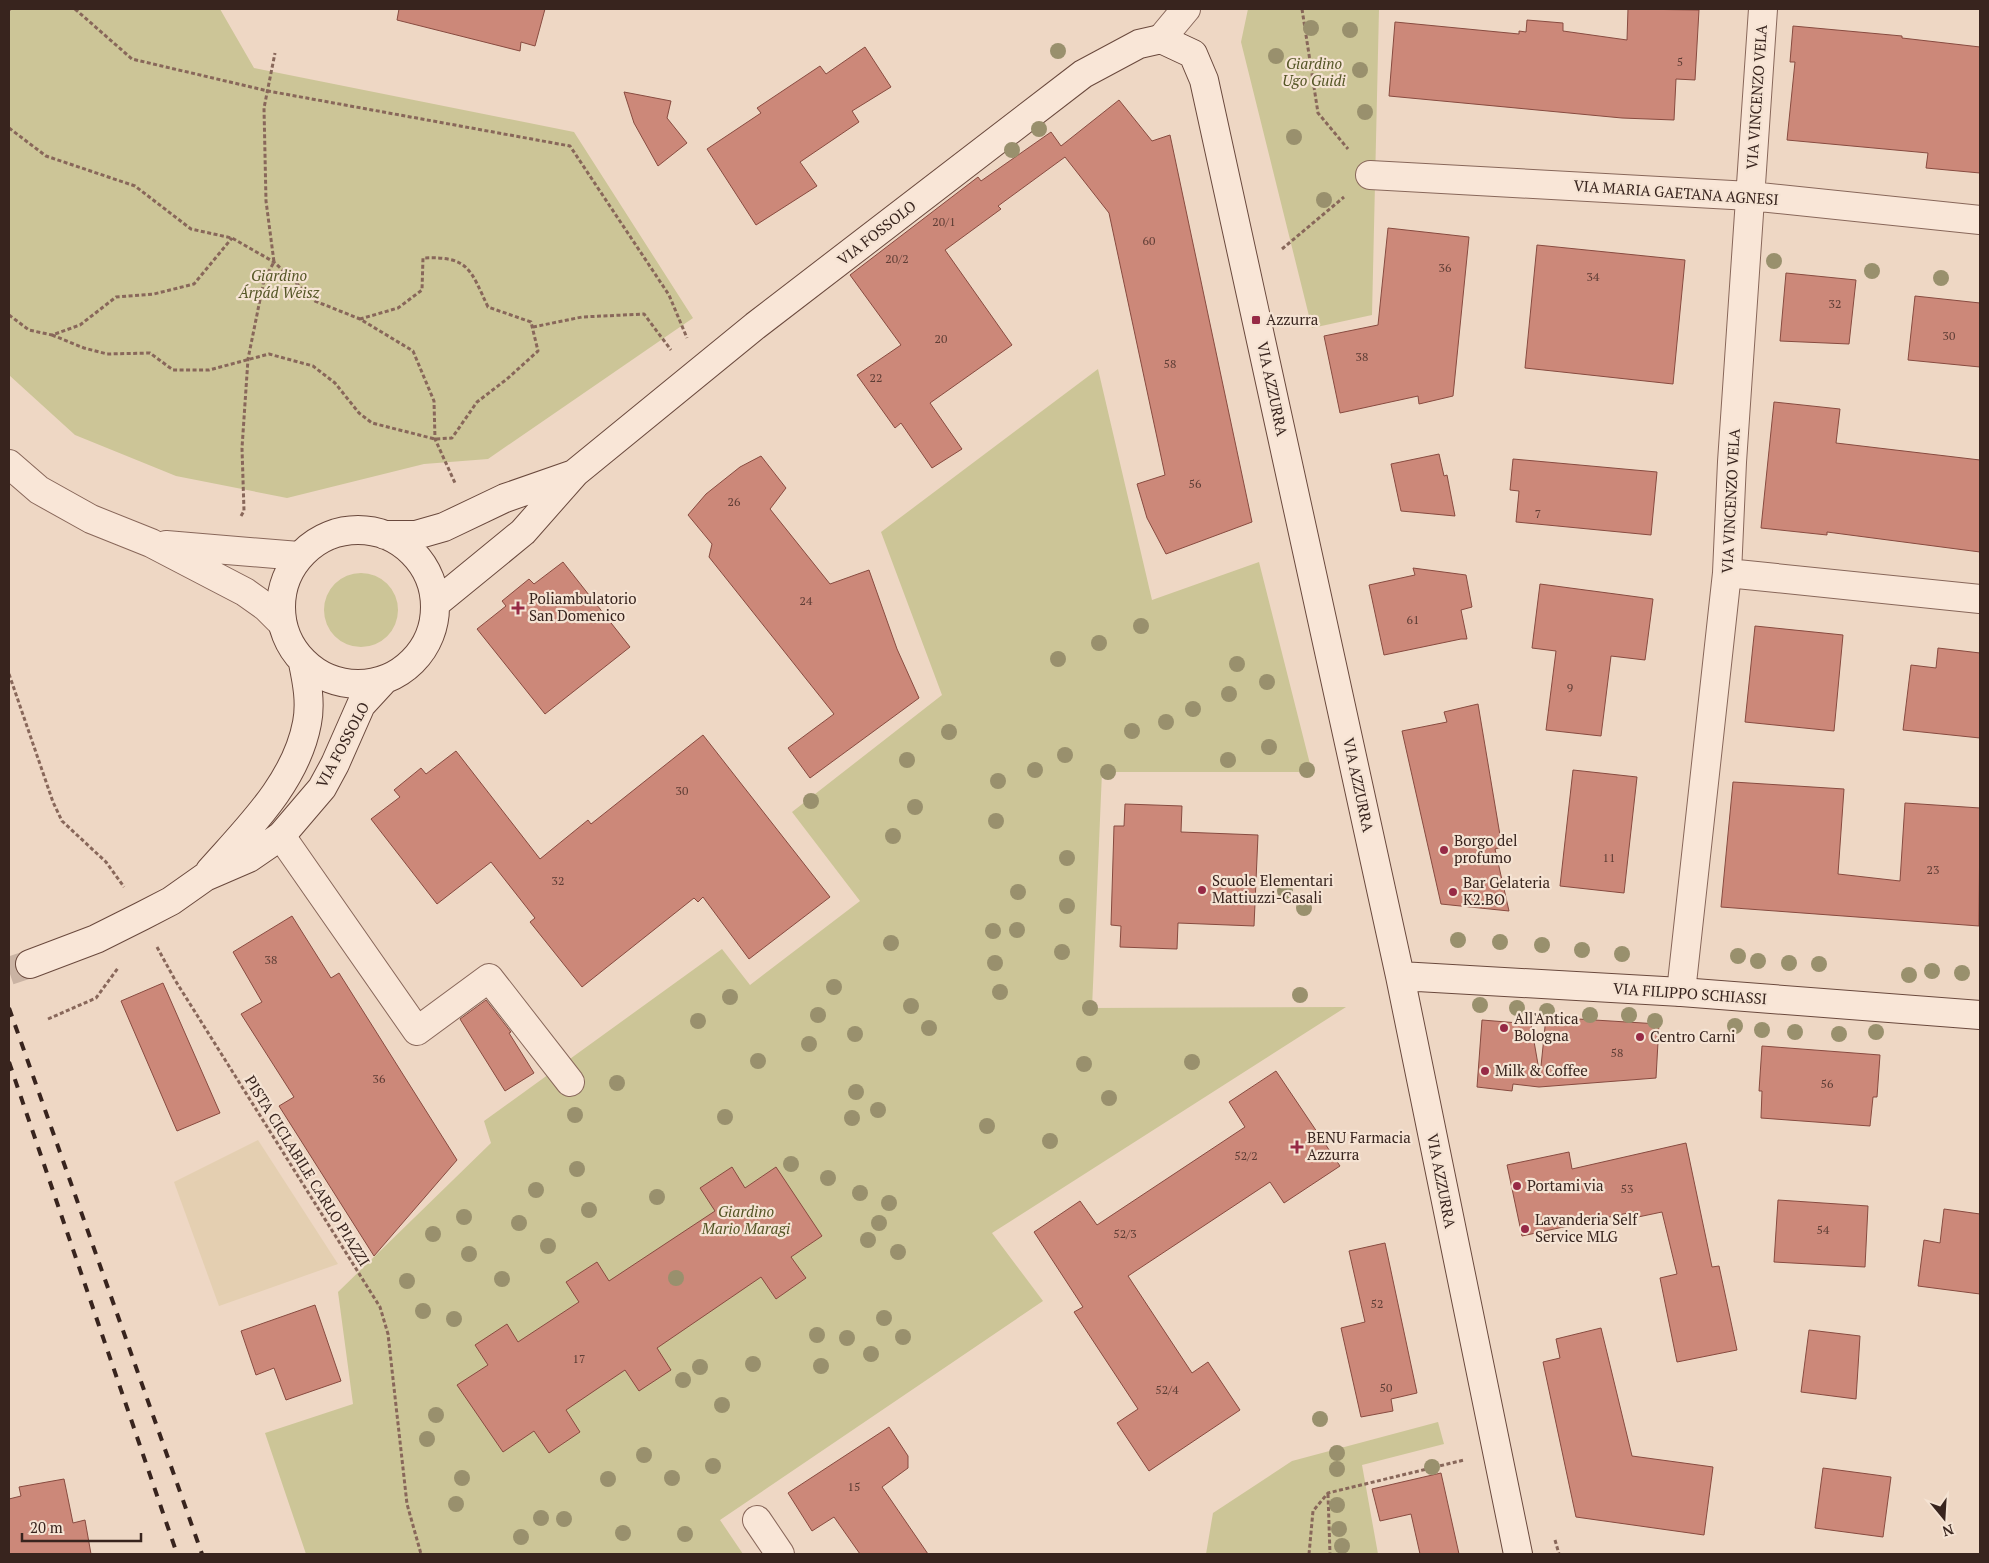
<svg xmlns="http://www.w3.org/2000/svg" width="1989" height="1563" font-family="'PT Serif',serif">
<rect width="100%" height="100%" fill="#eed7c4"/>
<path fill="#e4cfb1" d="M258,1140L338,1264L219,1306L174,1182Z"/>
<path fill="#ccc597" d="M9,9H220L254,68L574,132L693,318L488,459L424,464L287,498L176,476L75,435L9,375Z
M1248,9H1379L1372,315L1312,328L1241,42Z
M1098,369L1152,600L1259,562L1312,772H1102L1092,1008L1346,1007L992,1233L1043,1301L720,1520L743,1554H306L265,1433L353,1404L338,1292L491,1143L484,1121L722,949L750,985L860,901L792,812L942,695L881,532Z
M324 610a37 37 0 1 1 74 0a37 37 0 1 1-74 0Z
M1438,1422L1444,1444L1362,1465L1378,1554H1206L1213,1513L1292,1461Z"/>
<path fill="#cc8879" stroke="#884b40" d="M399,9H545L535,46L521,42L520,51L397,20Z
M1628,9L1699,10L1695,80L1676,79L1674,120L1622,118L1389,96L1395,22L1519,34V31L1526,32L1527,20L1563,23V31L1627,40Z
M1793,26L1902,36V38L1980,47V173L1926,168L1928,153L1787,140L1795,62H1790Z
M865,47L891,87L852,111L859,122L800,162L817,186L756,225L707,149L761,113L757,108L820,66L826,74Z
M624,92L671,101L667,118L687,143L658,166L634,123Z
M1119,100L1152,141L1170,135L1252,522L1166,554L1147,518L1137,484L1165,475L1109,213L1065,157L998,206L1001,209L945,250L1012,345L930,403L962,449L932,468L901,423L895,428L857,375L901,345L850,275L978,177L981,181L1051,132L1061,146Z
M1388,228L1469,237L1453,396L1419,404L1418,396L1340,413L1324,336L1378,325Z
M1537,245L1685,260L1673,384L1525,368Z
M1786,273L1856,280L1849,344L1780,341Z
M1915,296L1980,303V367L1908,360Z
M1774,402L1840,409L1836,443L1980,460V552L1827,532V535L1761,528Z
M1439,454L1444,476L1447,475L1455,516L1401,511L1391,464Z
M761,456L786,488L770,509L830,584L869,570L897,649L919,698L810,778L788,748L834,714L709,557L712,544L688,515L706,494L740,467Z
M1513,459L1657,472L1651,535L1516,522L1519,491L1510,490Z
M563,562L630,647L545,714L477,629L506,606L502,601L529,579L534,584Z
M1413,568L1466,575L1472,607L1461,610L1467,639H1461L1384,655L1369,585L1415,575Z
M1540,584L1653,599L1645,660L1611,656L1601,736L1546,730L1556,651L1532,648Z
M1755,626L1843,635L1834,731L1745,722Z
M1938,648L1980,653V738L1903,730L1911,665L1936,668Z
M1478,704L1502,847L1495,849L1509,911L1441,904L1402,731L1447,722L1444,712Z
M703,735L830,897L749,959L703,897L698,902L694,898L582,987L530,922L535,918L491,862L437,904L371,819L400,797L394,790L421,768L426,774L456,751L540,859L588,820L591,824Z
M1573,770L1637,777L1624,893L1560,886Z
M1733,782L1844,789L1838,874L1900,881L1905,803L1980,808L1979,926L1721,907Z
M1125,804L1182,806L1181,832L1258,835L1254,926L1178,923L1177,949L1120,947L1121,926L1111,925L1114,826H1124Z
M292,916L331,978L339,973L457,1160L374,1256L279,1106L294,1097L241,1014L262,1002L233,952Z
M163,983L220,1113L177,1131L121,1001Z
M486,1000L511,1032L509,1033L534,1073L505,1091L460,1019Z
M1546,1017L1659,1024L1656,1078L1539,1087L1513,1084L1512,1091L1477,1087L1482,1020L1531,1024L1540,1076Z
M1762,1046L1880,1055L1877,1097H1873L1870,1126L1761,1118L1762,1091H1759Z
M1276,1071L1340,1166L1284,1203L1270,1182L1128,1276L1192,1373L1208,1362L1240,1410L1149,1471L1117,1423L1138,1409L1074,1312L1083,1307L1034,1232L1080,1201L1097,1225L1245,1127L1229,1102Z
M1686,1143L1712,1267L1719,1266L1737,1350L1677,1362L1660,1278L1677,1274L1662,1212L1638,1217L1637,1211L1522,1236L1507,1165L1569,1152L1572,1169Z
M732,1167L745,1188L776,1167L822,1236L791,1257L806,1278L776,1299L761,1277L657,1348L671,1370L639,1391L625,1370L594,1391L566,1410L580,1432L549,1453L534,1431L503,1452L457,1385L488,1365L475,1345L507,1324L518,1342L579,1302L566,1282L597,1262L609,1281L715,1211L700,1188Z
M1778,1200L1868,1206L1865,1267L1774,1262Z
M1944,1209L1980,1214V1294L1918,1286L1924,1240L1940,1243Z
M1385,1243L1417,1393L1391,1399L1393,1411L1361,1417L1341,1328L1365,1322L1349,1251Z
M315,1305L341,1381L286,1400L274,1368L256,1375L241,1331Z
M1601,1328L1632,1456L1713,1467L1704,1535L1576,1517L1543,1362L1560,1358L1556,1339Z
M1809,1330L1860,1336L1856,1399L1801,1392Z
M889,1427L908,1456V1468L882,1487L928,1554H860L834,1517L812,1531L788,1493Z
M1823,1468L1891,1477L1883,1537L1815,1528Z
M1441,1473L1459,1554H1420L1411,1514L1380,1521L1372,1489Z
M64,1479L73,1523L85,1520L91,1554H9V1499L21,1496L19,1487Z"/>
<g fill="none" stroke-linecap="round" stroke-linejoin="round">
<path stroke="#cab3a3" stroke-width="28" stroke-dasharray="28 14" stroke-linecap="butt" d="M9,971L30,964"/>
<defs>
<path id="street" d="M1161,39L1186,9
M1370,175L1750,196L1980,220
M9,464L39,490L91,519L151,543L245,592L266,607L281,622
M166,545L299,556
M1727,573L1980,599
M281,836L417,1031L489,978L570,1082
M1681,992L1727,573L1732,462L1763,9
M757,1520L780,1554"/>
<path id="secondary" d="M281 607a77 77 0 1 1 154 0a77 77 0 1 1-154 0Z
M385,535H416L444,527L505,498L574,474
M435,604L523,532L575,473L755,326L1083,74L1139,44L1161,39L1193,54L1204,80L1400,976L1518,1554
M210,871C248,828 296,782 307,723C311,703 307,682 303,663
M30,964L96,939L142,916L171,901L205,877L249,858L281,836L322,788L335,764L361,705L384,680
M1400,976L1681,992L1980,1015"/>
</defs>
<use href="#street" stroke="#88675a" stroke-width="30"/>
<use href="#secondary" stroke="#6a493d" stroke-width="30"/>
<path stroke="#88675a" stroke-width="3" stroke-dasharray="4 2.5" stroke-linecap="butt" d="M75,9L132,59L268,91L570,146L669,295L687,338
M1302,9L1318,113L1348,149
M9,10L10,9
M9,128L46,156L135,186L191,229L232,238L274,262L315,301L360,319L413,351L434,401L435,439L455,483
M1282,249L1344,197
M9,315L29,330L52,335L80,325L116,297L154,294L194,284L232,238
M533,327L582,317L644,314L671,350
M52,335L84,348L107,354L150,353L173,370H209L269,354L313,366L335,383L359,413L372,423L435,439L452,438L477,402L507,379L538,351L531,322L488,307C470,269 469,256 423,258L422,290L398,308L360,319
M241,516L244,511L242,448L248,359L264,280L274,262L266,201L264,108L275,53
M323,532L351,525
M9,674L53,802L62,821L106,862L124,887
M157,947L175,980L380,1307L388,1334L407,1504L421,1554
M48,1019L96,998L118,968
M1328,1494L1330,1554
M1555,1540L1559,1554
M1309,1554L1313,1511L1328,1493L1464,1460"/>
<use href="#street" stroke="#f9e6d7" stroke-width="28"/>
<use href="#secondary" stroke="#f9e6d7" stroke-width="28"/>
<path stroke="#38241e" stroke-width="4" stroke-dasharray="9 9" stroke-linecap="butt" d="M9,1008L202,1554
M9,1062L177,1554"/>
</g>
<g fill="#99906d">
<circle cx="1311" cy="28" r="8"/>
<circle cx="1350" cy="30" r="8"/>
<circle cx="1058" cy="51" r="8"/>
<circle cx="1276" cy="56" r="8"/>
<circle cx="1360" cy="70" r="8"/>
<circle cx="1365" cy="112" r="8"/>
<circle cx="1039" cy="129" r="8"/>
<circle cx="1294" cy="137" r="8"/>
<circle cx="1012" cy="150" r="8"/>
<circle cx="1324" cy="200" r="8"/>
<circle cx="1774" cy="261" r="8"/>
<circle cx="1872" cy="271" r="8"/>
<circle cx="1941" cy="278" r="8"/>
<circle cx="1141" cy="626" r="8"/>
<circle cx="1099" cy="643" r="8"/>
<circle cx="1058" cy="659" r="8"/>
<circle cx="1237" cy="664" r="8"/>
<circle cx="1267" cy="682" r="8"/>
<circle cx="1229" cy="694" r="8"/>
<circle cx="1193" cy="709" r="8"/>
<circle cx="1166" cy="722" r="8"/>
<circle cx="1132" cy="731" r="8"/>
<circle cx="949" cy="732" r="8"/>
<circle cx="1269" cy="747" r="8"/>
<circle cx="1065" cy="755" r="8"/>
<circle cx="907" cy="760" r="8"/>
<circle cx="1228" cy="760" r="8"/>
<circle cx="1035" cy="770" r="8"/>
<circle cx="1307" cy="770" r="8"/>
<circle cx="1108" cy="772" r="8"/>
<circle cx="998" cy="781" r="8"/>
<circle cx="811" cy="801" r="8"/>
<circle cx="915" cy="807" r="8"/>
<circle cx="996" cy="821" r="8"/>
<circle cx="893" cy="836" r="8"/>
<circle cx="1067" cy="858" r="8"/>
<circle cx="1285" cy="891" r="8"/>
<circle cx="1018" cy="892" r="8"/>
<circle cx="1067" cy="906" r="8"/>
<circle cx="1304" cy="908" r="8"/>
<circle cx="1017" cy="930" r="8"/>
<circle cx="993" cy="931" r="8"/>
<circle cx="1458" cy="940" r="8"/>
<circle cx="1500" cy="942" r="8"/>
<circle cx="891" cy="943" r="8"/>
<circle cx="1542" cy="945" r="8"/>
<circle cx="1582" cy="950" r="8"/>
<circle cx="1062" cy="952" r="8"/>
<circle cx="1622" cy="954" r="8"/>
<circle cx="1738" cy="956" r="8"/>
<circle cx="1758" cy="961" r="8"/>
<circle cx="995" cy="963" r="8"/>
<circle cx="1789" cy="963" r="8"/>
<circle cx="1819" cy="964" r="8"/>
<circle cx="1932" cy="971" r="8"/>
<circle cx="1962" cy="973" r="8"/>
<circle cx="1909" cy="975" r="8"/>
<circle cx="834" cy="987" r="8"/>
<circle cx="1000" cy="992" r="8"/>
<circle cx="1300" cy="995" r="8"/>
<circle cx="730" cy="997" r="8"/>
<circle cx="1480" cy="1005" r="8"/>
<circle cx="911" cy="1006" r="8"/>
<circle cx="1090" cy="1008" r="8"/>
<circle cx="1517" cy="1008" r="8"/>
<circle cx="1547" cy="1011" r="8"/>
<circle cx="818" cy="1015" r="8"/>
<circle cx="1590" cy="1015" r="8"/>
<circle cx="1629" cy="1015" r="8"/>
<circle cx="698" cy="1021" r="8"/>
<circle cx="1655" cy="1021" r="8"/>
<circle cx="1735" cy="1026" r="8"/>
<circle cx="929" cy="1028" r="8"/>
<circle cx="1762" cy="1030" r="8"/>
<circle cx="1795" cy="1032" r="8"/>
<circle cx="1876" cy="1032" r="8"/>
<circle cx="855" cy="1034" r="8"/>
<circle cx="1839" cy="1034" r="8"/>
<circle cx="809" cy="1044" r="8"/>
<circle cx="758" cy="1061" r="8"/>
<circle cx="1192" cy="1062" r="8"/>
<circle cx="1084" cy="1064" r="8"/>
<circle cx="617" cy="1083" r="8"/>
<circle cx="856" cy="1092" r="8"/>
<circle cx="1109" cy="1098" r="8"/>
<circle cx="878" cy="1110" r="8"/>
<circle cx="575" cy="1115" r="8"/>
<circle cx="725" cy="1117" r="8"/>
<circle cx="852" cy="1118" r="8"/>
<circle cx="987" cy="1126" r="8"/>
<circle cx="1050" cy="1141" r="8"/>
<circle cx="791" cy="1164" r="8"/>
<circle cx="577" cy="1169" r="8"/>
<circle cx="828" cy="1178" r="8"/>
<circle cx="536" cy="1190" r="8"/>
<circle cx="860" cy="1193" r="8"/>
<circle cx="657" cy="1197" r="8"/>
<circle cx="889" cy="1203" r="8"/>
<circle cx="589" cy="1210" r="8"/>
<circle cx="464" cy="1217" r="8"/>
<circle cx="519" cy="1223" r="8"/>
<circle cx="879" cy="1223" r="8"/>
<circle cx="433" cy="1234" r="8"/>
<circle cx="868" cy="1240" r="8"/>
<circle cx="548" cy="1246" r="8"/>
<circle cx="898" cy="1252" r="8"/>
<circle cx="469" cy="1254" r="8"/>
<circle cx="676" cy="1278" r="8"/>
<circle cx="502" cy="1279" r="8"/>
<circle cx="407" cy="1281" r="8"/>
<circle cx="423" cy="1311" r="8"/>
<circle cx="884" cy="1318" r="8"/>
<circle cx="454" cy="1319" r="8"/>
<circle cx="817" cy="1335" r="8"/>
<circle cx="903" cy="1337" r="8"/>
<circle cx="847" cy="1338" r="8"/>
<circle cx="871" cy="1354" r="8"/>
<circle cx="753" cy="1364" r="8"/>
<circle cx="821" cy="1366" r="8"/>
<circle cx="700" cy="1367" r="8"/>
<circle cx="683" cy="1380" r="8"/>
<circle cx="722" cy="1405" r="8"/>
<circle cx="436" cy="1415" r="8"/>
<circle cx="1320" cy="1419" r="8"/>
<circle cx="427" cy="1439" r="8"/>
<circle cx="1337" cy="1453" r="8"/>
<circle cx="644" cy="1455" r="8"/>
<circle cx="713" cy="1466" r="8"/>
<circle cx="1432" cy="1467" r="8"/>
<circle cx="1337" cy="1469" r="8"/>
<circle cx="462" cy="1478" r="8"/>
<circle cx="672" cy="1478" r="8"/>
<circle cx="608" cy="1479" r="8"/>
<circle cx="456" cy="1504" r="8"/>
<circle cx="1337" cy="1505" r="8"/>
<circle cx="541" cy="1518" r="8"/>
<circle cx="564" cy="1519" r="8"/>
<circle cx="1339" cy="1529" r="8"/>
<circle cx="623" cy="1533" r="8"/>
<circle cx="685" cy="1534" r="8"/>
<circle cx="521" cy="1537" r="8"/>
<circle cx="1342" cy="1546" r="8"/>
</g>
<g fill="#972a46" stroke="#f5e3d3" stroke-width="2">
<rect x="1251" y="315" width="10" height="10" rx="2.5"/>
<path d="M515.5 600.5h5v5h5v5h-5v5h-5v-5h-5v-5h5z"/>
<circle cx="1444" cy="850" r="5"/>
<circle cx="1202" cy="890" r="5"/>
<circle cx="1453" cy="892" r="5"/>
<circle cx="1504" cy="1028" r="5"/>
<circle cx="1640" cy="1037" r="5"/>
<circle cx="1485" cy="1071" r="5"/>
<path d="M1294.5 1139.5h5v5h5v5h-5v5h-5v-5h-5v-5h5z"/>
<circle cx="1517" cy="1186" r="5"/>
<circle cx="1525" cy="1229" r="5"/>
</g>
<g text-anchor="middle" stroke-width="4.5" stroke-linejoin="round" paint-order="stroke">
<g font-size="12" fill="#5d3d35">
<text x="1680" y="66">5</text>
<text x="944" y="226">20/1</text>
<text x="1149" y="245">60</text>
<text x="897" y="263">20/2</text>
<text x="1445" y="272">36</text>
<text x="1593" y="281">34</text>
<text x="1835" y="308">32</text>
<text x="1949" y="340">30</text>
<text x="941" y="343">20</text>
<text x="1362" y="361">38</text>
<text x="1170" y="368">58</text>
<text x="876" y="382">22</text>
<text x="1195" y="488">56</text>
<text x="734" y="506">26</text>
<text x="1538" y="518">7</text>
<text x="806" y="605">24</text>
<text x="1413" y="624">61</text>
<text x="1570" y="692">9</text>
<text x="682" y="795">30</text>
<text x="1609" y="862">11</text>
<text x="1933" y="874">23</text>
<text x="558" y="885">32</text>
<text x="271" y="964">38</text>
<text x="1617" y="1057">58</text>
<text x="379" y="1083">36</text>
<text x="1827" y="1088">56</text>
<text x="1246" y="1160">52/2</text>
<text x="1627" y="1193">53</text>
<text x="1823" y="1234">54</text>
<text x="1125" y="1238">52/3</text>
<text x="1377" y="1308">52</text>
<text x="579" y="1363">17</text>
<text x="1386" y="1392">50</text>
<text x="1167" y="1394">52/4</text>
<text x="854" y="1491">15</text>
</g>
<g font-size="15" font-style="italic" fill="#545525" stroke="#f5e3d3">
<text x="1314" y="69">Giardino<tspan x="1314" dy="17">Ugo Guidi</tspan></text>
<text x="279" y="281">Giardino<tspan x="279" dy="17">Árpád Weisz</tspan></text>
<text x="746" y="1217">Giardino<tspan x="746" dy="17">Mario Maragi</tspan></text>
</g>
<g font-size="15" fill="#38241e" stroke="#f5e3d3">
<text transform="translate(1757 97) rotate(-86)" y="5">VIA VINCENZO VELA</text>
<text transform="translate(1676 193) rotate(4)" y="5">VIA MARIA GAETANA AGNESI</text>
<text transform="translate(877 233) rotate(-38)" y="5">VIA FOSSOLO</text>
<text transform="translate(1272 389) rotate(78)" y="5">VIA AZZURRA</text>
<text transform="translate(1731 501) rotate(-87)" y="5">VIA VINCENZO VELA</text>
<text transform="translate(343 745) rotate(-62)" y="5">VIA FOSSOLO</text>
<text transform="translate(1358 785) rotate(78)" y="5">VIA AZZURRA</text>
<text transform="translate(1690 994) rotate(4)" y="5">VIA FILIPPO SCHIASSI</text>
<text transform="translate(307 1171) rotate(58)" y="5">PISTA CICLABILE CARLO PIAZZI</text>
<text transform="translate(1441 1181) rotate(79)" y="5">VIA AZZURRA</text>
</g>
<g font-size="15" fill="#38241e" stroke="#f5e3d3" text-anchor="start">
<text x="1266" y="325">Azzurra</text>
<text x="529" y="604">Poliambulatorio<tspan x="529" dy="17">San Domenico</tspan></text>
<text x="1454" y="846">Borgo del<tspan x="1454" dy="17">profumo</tspan></text>
<text x="1212" y="886">Scuole Elementari<tspan x="1212" dy="17">Mattiuzzi-Casali</tspan></text>
<text x="1463" y="888">Bar Gelateria<tspan x="1463" dy="17">K2.BO</tspan></text>
<text x="1514" y="1024">All'Antica<tspan x="1514" dy="17">Bologna</tspan></text>
<text x="1650" y="1042">Centro Carni</text>
<text x="1495" y="1076">Milk &amp; Coffee</text>
<text x="1307" y="1143">BENU Farmacia<tspan x="1307" dy="17">Azzurra</tspan></text>
<text x="1527" y="1191">Portami via</text>
<text x="1535" y="1225">Lavanderia Self<tspan x="1535" dy="17">Service MLG</tspan></text>
</g>
</g>
<rect width="1989" height="1563" fill="none" stroke="#38241e" stroke-width="20"/>
<g transform="translate(1944 1518) rotate(162)" stroke="#f5e3d3" stroke-width="4" paint-order="stroke">
<path d="M0-4L9 19L0 12L-9 19Z" fill="#38241e"/>
<text y="-8" font-size="14" font-weight="bold" text-anchor="middle" fill="#38241e">N</text>
</g>
<path d="M22 1533v8h119v-8" fill="none" stroke="#38241e" stroke-width="2.5"/>
<text x="30" y="1533" font-size="15" fill="#38241e" stroke="#f5e3d3" stroke-width="4" paint-order="stroke">20 m</text>
</svg>
